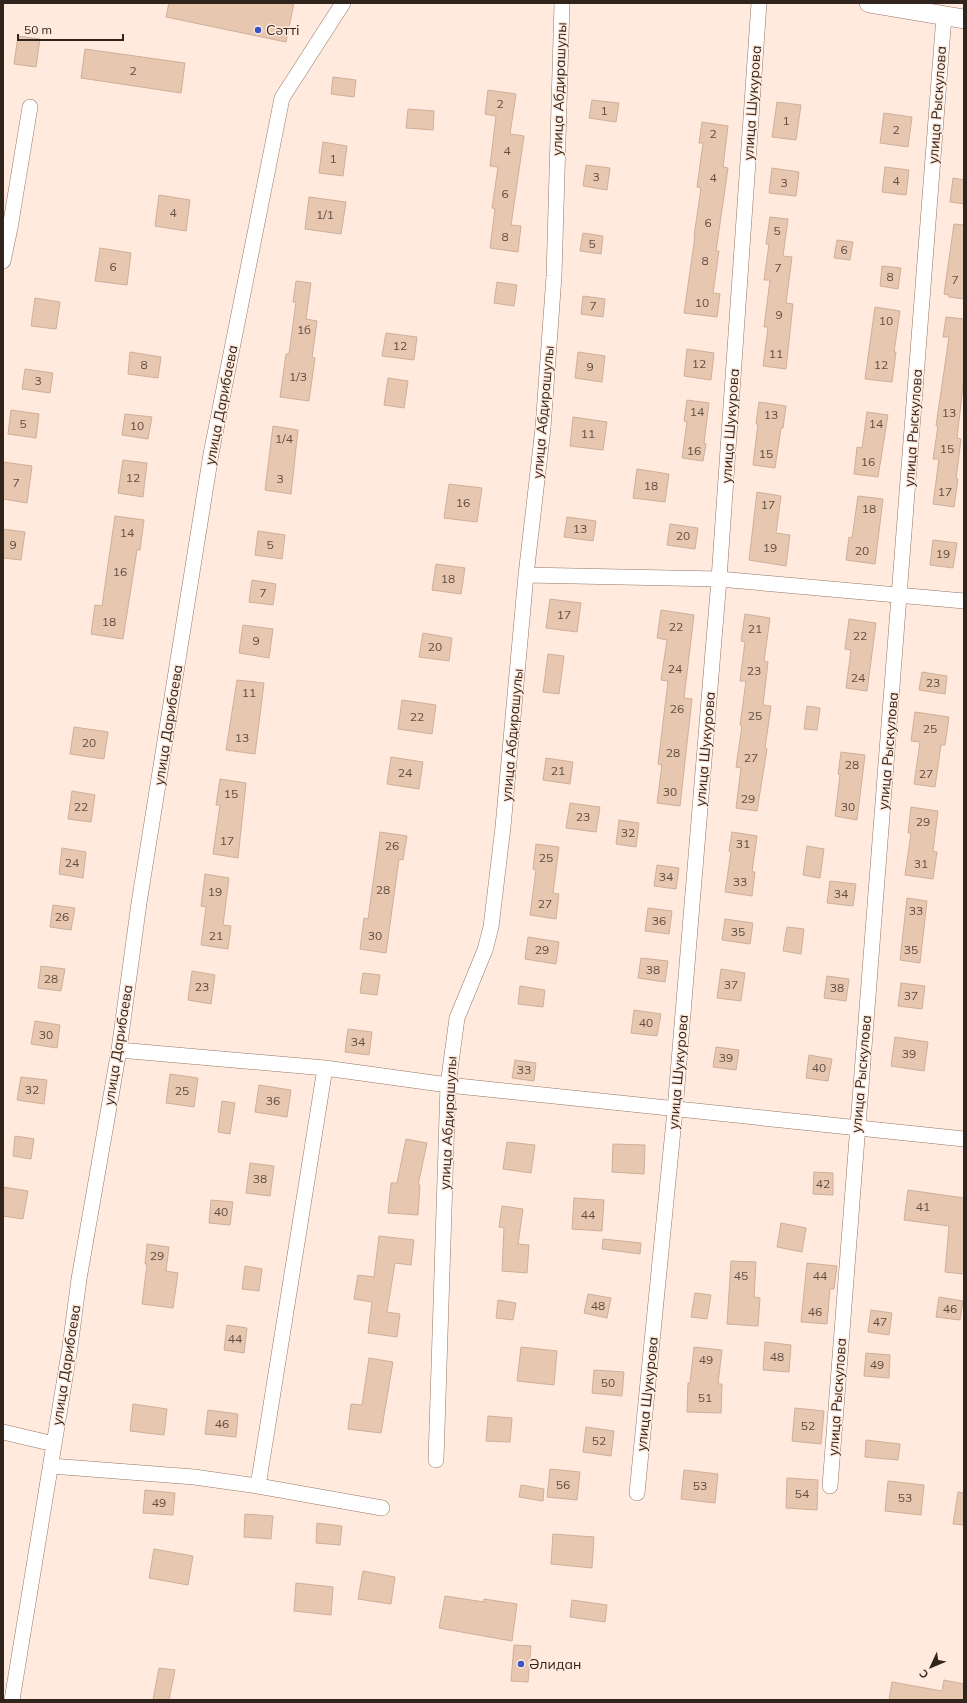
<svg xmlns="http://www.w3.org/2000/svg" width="967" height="1703" font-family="Mulish,sans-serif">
<rect width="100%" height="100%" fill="#ffeadd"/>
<path fill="#e8c7b1" stroke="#cfaf9a" d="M169,3H294L286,42L166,17Z
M18,36L40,39L36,67L14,64Z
M85,49L185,63L181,93L81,78Z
M333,77L356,80L354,97L331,94Z
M488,90L516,94L510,134L524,136L511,225L521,226L518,252L490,248L495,209L492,208L498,167L490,166L496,116L485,114Z
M592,100L619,103L616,122L589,118Z
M777,102L801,105L796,140L772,137Z
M408,109L434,111L433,130L406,128Z
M884,113L912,117L908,147L880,143Z
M702,122L728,126L723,167L728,168L716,251H719L713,293L720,294L717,317L684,313L695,236H694L701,188L697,187L703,143H699Z
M323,142L347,146L343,176L319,173Z
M586,165L610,168L607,190L583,186Z
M885,167L909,170L906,195L882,192Z
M772,168L799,172L796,196L769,193Z
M953,178L964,180V204L950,202Z
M159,195L190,200L186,231L155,226Z
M309,197L346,202L341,234L305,229Z
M770,217L788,219L783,256L792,257L786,303L793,304L786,369L763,366L768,327H764L770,280H764L769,244H766Z
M954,224L964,225V299L949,297V295L944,294Z
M583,233L603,236L601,254L580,251Z
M837,240L853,242L850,260L834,258Z
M100,248L131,253L127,285L95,281Z
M882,266L901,268L898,289L880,286Z
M296,281L311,283L306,319L317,321L312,357L315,358L309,401L280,397L286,354H289L296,302H293Z
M497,282L517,285L514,306L494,303Z
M583,296L605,299L603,317L581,314Z
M35,298L60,302L56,329L31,326Z
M875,307L900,311L894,352H896L892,382L865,379Z
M946,317L964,319V377L957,438L961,439L956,479H958L954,507L933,504L939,459H933L938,426H936L949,337H943Z
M386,333L417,337L414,360L382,356Z
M687,349L714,353L711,380L684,376Z
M130,352L161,357L158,378L128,374Z
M578,352L605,356L602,382L575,378Z
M25,369L53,373L50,393L22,389Z
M388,378L408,381L404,408L384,405Z
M687,400L709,403L704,443L706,444L703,461L682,458L687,422L684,421Z
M759,402L786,406L783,428H781L775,468L753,465L758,424H756Z
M11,410L39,414L36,438L8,434Z
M867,412L888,415L878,477L854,474L857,447L862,448Z
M125,414L152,417L148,439L122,435Z
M573,417L607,422L603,450L570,446Z
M273,426L298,430L291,494L265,490Z
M123,460L147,463L143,497L118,493Z
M3,462L32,466L27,503L3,499Z
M637,469L669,474L665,502L633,498Z
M449,484L482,488L477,522L444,518Z
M757,492L781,496L776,533L790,535L786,566L749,560Z
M858,496L883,499L875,564L846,560L849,537L852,538Z
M115,516L144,520L140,550H137L123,639L91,634L95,605L102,606Z
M567,517L596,521L593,541L564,537Z
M670,524L698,528L695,549L667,545Z
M3,529L25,532L21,560L3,558Z
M258,531L285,535L282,559L255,555Z
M933,540L957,543L953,568L930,565Z
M436,564L465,568L461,594L432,590Z
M252,580L276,584L273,605L249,602Z
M550,599L581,603L577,632L546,628Z
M661,610L694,615L684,698L692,699L680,806L657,803L662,765L658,764L668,681L661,680L667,640L657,638Z
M745,614L770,618L764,661L768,662L763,705L771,706L765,748L767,749L757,811L736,808L741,768L736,767L742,726L740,725L746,681H740L745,642L741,641Z
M849,619L876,623L867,691L846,688L851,650L845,649Z
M243,625L273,629L269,658L239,653Z
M423,633L452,638L449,661L419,657Z
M548,654L564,656L559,694L543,692Z
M922,672L947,676L945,694L919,690Z
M237,680L264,683L255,754L226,750Z
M402,700L436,705L432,734L398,729Z
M807,706L820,708L817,730L804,729Z
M915,712L949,717L945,745H941L935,787L914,784L920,742L911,741Z
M74,727L108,732L104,759L70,754Z
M841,752L865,755L857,820L835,816L840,775L838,774Z
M391,757L423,762L419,789L387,784Z
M546,758L573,762L570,784L543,780Z
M220,779L246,783L238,858L213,854L220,805H216Z
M72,791L95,795L91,822L68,819Z
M570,803L600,807L596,832L566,828Z
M911,807L938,811L933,851L937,852L933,879L905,875L911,833H908Z
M619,820L639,823L636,847L616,844Z
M380,832L407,836L403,860L399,859L386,953L360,949L364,918L368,919Z
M732,832L757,836L752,872H755L752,896L725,892L731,852L729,851Z
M536,844L559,847L553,893L559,894L556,919L530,915L536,870L533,869Z
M807,846L824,849L820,878L803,875Z
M62,848L86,852L83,878L59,874Z
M657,865L679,868L676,889L654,886Z
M205,874L229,878L223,925L231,926L228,949L201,945L206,907L201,906Z
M830,881L856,884L853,906L827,903Z
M907,898L927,901L920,963L900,960Z
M53,905L75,908L71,930L50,927Z
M648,908L672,911L669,934L645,931Z
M725,919L753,923L750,944L722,940Z
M787,927L804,929L801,954L783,951Z
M528,937L559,942L556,964L525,959Z
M641,958L668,961L665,982L638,978Z
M41,966L65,969L61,991L38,988Z
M721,969L745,973L741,1001L717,998Z
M192,971L215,975L211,1004L188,1000Z
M363,973L380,975L377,995L360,993Z
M827,976L849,979L846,1001L824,998Z
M901,983L925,986L922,1009L898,1006Z
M520,986L545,990L543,1007L518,1004Z
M634,1010L661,1014L657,1036L631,1033Z
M35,1021L60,1025L57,1048L31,1044Z
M348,1029L372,1032L369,1055L345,1052Z
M895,1037L928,1042L924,1071L891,1066Z
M716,1047L739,1050L736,1070L713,1067Z
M809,1055L832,1059L828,1081L806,1078Z
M515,1060L536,1063L534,1081L512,1078Z
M170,1074L198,1078L194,1107L166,1103Z
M21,1077L47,1080L44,1104L17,1100Z
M259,1085L291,1090L287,1117L255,1112Z
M222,1101L235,1103L230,1134L218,1132Z
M15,1136L34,1139L31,1159L13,1156Z
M406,1139L427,1143L418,1185H420L418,1215L388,1213L391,1183H397Z
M507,1142L535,1145L531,1173L503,1169Z
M613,1144L645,1145L644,1174L612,1172Z
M250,1163L274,1166L270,1196L246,1193Z
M814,1172L833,1173V1195L813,1194Z
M3,1187L28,1191L23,1219L3,1216Z
M908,1190L964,1198V1274L945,1272L949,1226L904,1220Z
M574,1198L604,1200L602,1231L572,1229Z
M211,1200L233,1202L230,1225L209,1223Z
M502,1206L523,1209L518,1244L529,1245L527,1273L502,1271L504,1228L499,1227Z
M781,1223L806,1228L802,1252L777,1247Z
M379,1236L414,1240L411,1265L395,1263L387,1312L400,1314L397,1337L368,1333L372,1302L354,1299L358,1275L374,1277Z
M603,1239L641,1243L640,1254L602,1249Z
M147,1244L169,1247L166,1271L178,1273L173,1308L142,1304L147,1264H145Z
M731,1261L756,1262L754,1297L760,1298L758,1326L727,1324Z
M807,1263L837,1266L834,1289H830L827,1324L801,1322Z
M245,1266L262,1269L259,1291L242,1289Z
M695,1293L711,1295L707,1319L691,1317Z
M588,1294L611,1298L607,1318L584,1313Z
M939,1297L963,1301L960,1320L936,1317Z
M498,1300L516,1303L513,1320L496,1318Z
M871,1310L892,1313L889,1335L868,1332Z
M227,1325L247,1328L244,1353L224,1350Z
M765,1342L791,1345L789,1372L763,1370Z
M521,1347L557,1351L554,1385L517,1381Z
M694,1347L722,1350L718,1384H722L721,1413L687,1412L688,1383H690Z
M866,1353L890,1355L889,1378L864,1376Z
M369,1358L393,1362L381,1433L348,1429L351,1404L362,1405Z
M594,1370L624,1372L622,1396L592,1393Z
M133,1404L167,1409L164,1435L130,1431Z
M795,1408L824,1411L821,1444L792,1441Z
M208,1410L238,1414L236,1437L205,1434Z
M488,1416L512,1418L510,1442L486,1441Z
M586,1427L614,1431L611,1456L583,1452Z
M866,1440L900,1444L898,1460L865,1457Z
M550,1469L580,1472L577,1500L547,1497Z
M684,1470L718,1474L715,1503L681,1499Z
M787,1478L818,1480L817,1510L786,1508Z
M888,1481L924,1485L921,1515L885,1511Z
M521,1485L544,1489L543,1501L519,1497Z
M145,1490L175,1493L173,1515L143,1513Z
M958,1492L964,1493V1525L953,1524Z
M245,1514L273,1516L271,1539L244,1537Z
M317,1523L342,1526L340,1545L316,1543Z
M553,1534L594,1537L592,1568L551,1564Z
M154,1549L193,1556L188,1585L149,1578Z
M363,1571L395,1577L391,1604L358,1599Z
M296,1583L333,1587L331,1615L294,1611Z
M445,1596L484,1602V1599L517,1604L512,1641L439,1628Z
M572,1600L607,1605L605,1622L570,1617Z
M514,1645L531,1646L528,1682L511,1681Z
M159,1668L175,1670L169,1700H153Z
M944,1680L964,1684V1700H889L892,1682L942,1691Z"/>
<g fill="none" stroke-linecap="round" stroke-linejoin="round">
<defs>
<path id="minor" d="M3,261L10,228L30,107
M526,575L719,579L964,601
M119,1050L325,1068L448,1085L964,1139
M3,1432L54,1444
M436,1460L448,1085L457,1018L485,950L491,927L503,827L526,575L543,428L554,276L562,3
M51,1466L194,1477L258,1486L382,1508
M258,1486L325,1068
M830,1486L944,16
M637,1493L675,1110L719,579L759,3
M12,1700L70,1347L79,1279L119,1050L139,903L211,454L282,98L343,3"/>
<path id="tertiary" d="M869,3L964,19"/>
</defs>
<use href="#minor" stroke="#957663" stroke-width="16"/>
<use href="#tertiary" stroke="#957663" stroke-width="20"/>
<use href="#minor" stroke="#fff" stroke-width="15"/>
<use href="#tertiary" stroke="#fff" stroke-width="19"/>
</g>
<g fill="#3954c6" stroke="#ffeadd" stroke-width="1.5">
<circle cx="258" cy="30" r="4"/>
<circle cx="521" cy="1664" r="4"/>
</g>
<g text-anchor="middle" stroke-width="3" stroke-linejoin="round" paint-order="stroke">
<g font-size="12" fill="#5f4d41">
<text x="133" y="75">2</text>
<text x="500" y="108">2</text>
<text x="604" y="115">1</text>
<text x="786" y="125">1</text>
<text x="896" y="134">2</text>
<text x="713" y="138">2</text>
<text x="507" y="155">4</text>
<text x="333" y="163">1</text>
<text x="596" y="181">3</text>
<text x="713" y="182">4</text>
<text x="896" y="185">4</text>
<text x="784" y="187">3</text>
<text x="505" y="198">6</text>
<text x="173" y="217">4</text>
<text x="325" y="219">1/1</text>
<text x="708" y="227">6</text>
<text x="777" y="235">5</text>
<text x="505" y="241">8</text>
<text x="592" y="248">5</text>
<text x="844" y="254">6</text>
<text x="705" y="265">8</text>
<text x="113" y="271">6</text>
<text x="778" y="272">7</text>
<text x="890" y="281">8</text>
<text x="955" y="284">7</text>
<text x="702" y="307">10</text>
<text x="593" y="310">7</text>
<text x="779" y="319">9</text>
<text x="886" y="325">10</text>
<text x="304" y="334">1б</text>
<text x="400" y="350">12</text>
<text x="776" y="358">11</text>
<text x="699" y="368">12</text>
<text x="144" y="369">8</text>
<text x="881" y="369">12</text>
<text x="590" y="371">9</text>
<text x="298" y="381">1/3</text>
<text x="38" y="385">3</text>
<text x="697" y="416">14</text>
<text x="949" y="417">13</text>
<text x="771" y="419">13</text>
<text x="23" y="428">5</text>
<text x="876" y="428">14</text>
<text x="137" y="430">10</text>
<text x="588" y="438">11</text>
<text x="284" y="443">1/4</text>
<text x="947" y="453">15</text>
<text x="694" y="455">16</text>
<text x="766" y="458">15</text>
<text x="868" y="466">16</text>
<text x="133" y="482">12</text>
<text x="280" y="483">3</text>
<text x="16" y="487">7</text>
<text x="651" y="490">18</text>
<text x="945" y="496">17</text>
<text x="463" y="507">16</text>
<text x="768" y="509">17</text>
<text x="869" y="513">18</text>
<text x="580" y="533">13</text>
<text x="127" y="537">14</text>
<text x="683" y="540">20</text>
<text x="13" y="549">9</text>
<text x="270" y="549">5</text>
<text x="770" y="552">19</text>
<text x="862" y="555">20</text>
<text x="943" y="558">19</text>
<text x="120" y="576">16</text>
<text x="448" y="583">18</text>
<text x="263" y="597">7</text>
<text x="564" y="619">17</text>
<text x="109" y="626">18</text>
<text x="676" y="631">22</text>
<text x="755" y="633">21</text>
<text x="860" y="640">22</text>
<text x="256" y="645">9</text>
<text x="435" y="651">20</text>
<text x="675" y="673">24</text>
<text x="754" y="675">23</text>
<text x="858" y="682">24</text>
<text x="933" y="687">23</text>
<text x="249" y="697">11</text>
<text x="677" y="713">26</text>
<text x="755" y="720">25</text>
<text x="417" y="721">22</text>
<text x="930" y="733">25</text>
<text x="242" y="742">13</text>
<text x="89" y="747">20</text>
<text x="673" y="757">28</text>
<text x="751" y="762">27</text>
<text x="852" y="769">28</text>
<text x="558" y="775">21</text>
<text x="405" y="777">24</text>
<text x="926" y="778">27</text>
<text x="670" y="796">30</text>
<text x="231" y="798">15</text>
<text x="748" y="803">29</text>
<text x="81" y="811">22</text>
<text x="848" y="811">30</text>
<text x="583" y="821">23</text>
<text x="923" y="826">29</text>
<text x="628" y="837">32</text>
<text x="227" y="845">17</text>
<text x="743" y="848">31</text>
<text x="392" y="850">26</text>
<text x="546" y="862">25</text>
<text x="72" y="867">24</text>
<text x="921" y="868">31</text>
<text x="666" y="881">34</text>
<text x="740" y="886">33</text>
<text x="383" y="894">28</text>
<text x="215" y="896">19</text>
<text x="841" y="898">34</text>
<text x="545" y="908">27</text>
<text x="916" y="915">33</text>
<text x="62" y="921">26</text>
<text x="659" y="925">36</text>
<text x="738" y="936">35</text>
<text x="216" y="940">21</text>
<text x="375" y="940">30</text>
<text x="542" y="954">29</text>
<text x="911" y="954">35</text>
<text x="653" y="974">38</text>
<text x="51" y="983">28</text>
<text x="731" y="989">37</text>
<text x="202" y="991">23</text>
<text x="837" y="992">38</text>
<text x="911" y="1000">37</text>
<text x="646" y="1027">40</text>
<text x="46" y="1039">30</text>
<text x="358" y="1046">34</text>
<text x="909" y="1058">39</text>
<text x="726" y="1062">39</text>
<text x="819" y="1072">40</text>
<text x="524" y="1074">33</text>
<text x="32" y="1094">32</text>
<text x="182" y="1095">25</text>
<text x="273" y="1105">36</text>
<text x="260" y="1183">38</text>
<text x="823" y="1188">42</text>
<text x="923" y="1211">41</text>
<text x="221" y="1216">40</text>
<text x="588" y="1219">44</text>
<text x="157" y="1260">29</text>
<text x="741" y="1280">45</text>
<text x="820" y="1280">44</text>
<text x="598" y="1310">48</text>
<text x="950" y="1313">46</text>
<text x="815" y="1316">46</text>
<text x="880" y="1326">47</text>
<text x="235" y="1343">44</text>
<text x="777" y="1361">48</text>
<text x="706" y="1364">49</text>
<text x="877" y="1369">49</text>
<text x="608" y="1387">50</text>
<text x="705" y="1402">51</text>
<text x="222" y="1428">46</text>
<text x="808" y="1430">52</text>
<text x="599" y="1445">52</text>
<text x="563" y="1489">56</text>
<text x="700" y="1490">53</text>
<text x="802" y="1498">54</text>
<text x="905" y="1502">53</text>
<text x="159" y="1507">49</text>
</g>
<g font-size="14" fill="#31241c" stroke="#ffeadd" text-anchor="start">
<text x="266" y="35">Сәтті</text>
<text x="529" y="1669">Әлидан</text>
</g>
<g font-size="14" fill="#31241c" stroke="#ffeadd">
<text transform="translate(559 89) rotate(-88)" y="5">улица Абдирашулы</text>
<text transform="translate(752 103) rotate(-86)" y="5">улица Шукурова</text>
<text transform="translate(937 105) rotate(-86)" y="5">улица Рыскулова</text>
<text transform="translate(221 405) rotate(-79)" y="5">улица Дарибаева</text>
<text transform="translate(543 412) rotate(-85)" y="5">улица Абдирашулы</text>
<text transform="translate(730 426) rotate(-86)" y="5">улица Шукурова</text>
<text transform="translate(913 428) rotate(-86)" y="5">улица Рыскулова</text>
<text transform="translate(168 725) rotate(-81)" y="5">улица Дарибаева</text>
<text transform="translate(512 735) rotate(-85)" y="5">улица Абдирашулы</text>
<text transform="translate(705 749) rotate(-85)" y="5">улица Шукурова</text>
<text transform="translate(888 751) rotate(-85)" y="5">улица Рыскулова</text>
<text transform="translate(118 1045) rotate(-81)" y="5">улица Дарибаева</text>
<text transform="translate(678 1072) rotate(-85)" y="5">улица Шукурова</text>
<text transform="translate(861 1074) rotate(-85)" y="5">улица Рыскулова</text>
<text transform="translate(448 1123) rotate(-87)" y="5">улица Абдирашулы</text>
<text transform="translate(66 1365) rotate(-81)" y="5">улица Дарибаева</text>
<text transform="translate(647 1394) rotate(-84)" y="5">улица Шукурова</text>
<text transform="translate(837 1397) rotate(-86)" y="5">улица Рыскулова</text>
</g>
</g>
<rect width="967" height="1703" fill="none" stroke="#31241c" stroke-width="8"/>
<g transform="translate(931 1667) rotate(226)" stroke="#ffeadd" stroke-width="3" paint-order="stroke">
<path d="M0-3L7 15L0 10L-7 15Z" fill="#31241c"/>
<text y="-6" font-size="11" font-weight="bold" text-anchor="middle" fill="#31241c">С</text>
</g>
<path d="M18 34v6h105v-6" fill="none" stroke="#31241c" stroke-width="2"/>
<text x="24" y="34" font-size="12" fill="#31241c" stroke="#ffeadd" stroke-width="3" paint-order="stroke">50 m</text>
</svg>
